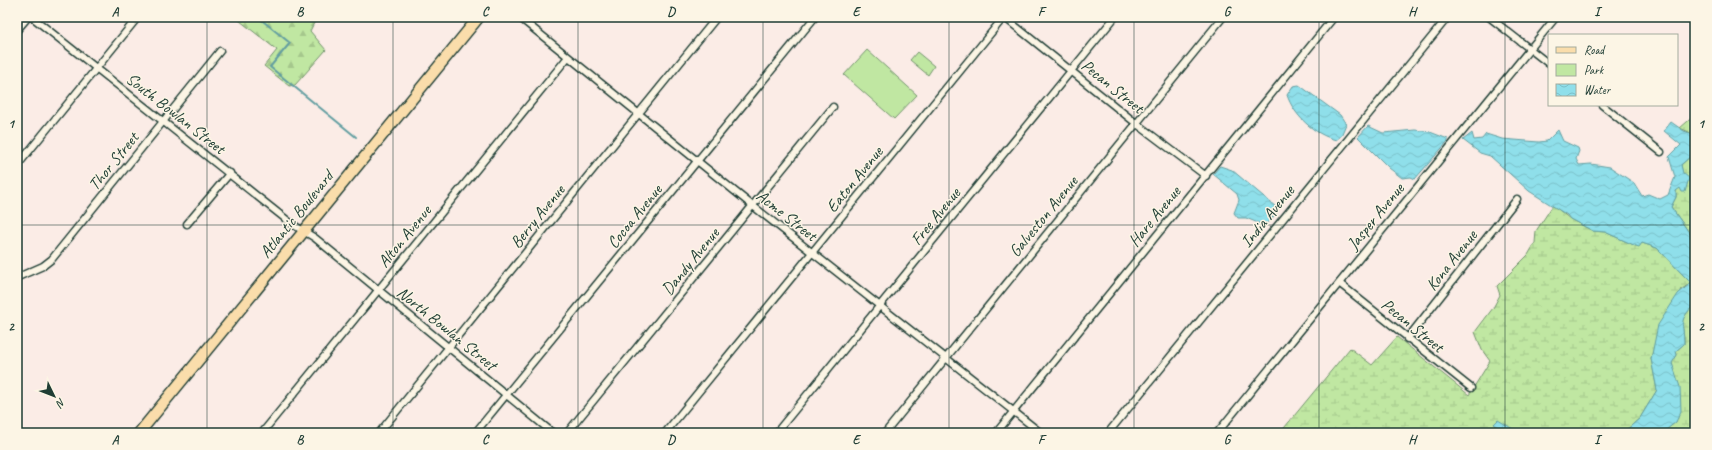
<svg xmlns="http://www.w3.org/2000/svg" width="1712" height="450" font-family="Caveat,sans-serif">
<defs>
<pattern id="forest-firs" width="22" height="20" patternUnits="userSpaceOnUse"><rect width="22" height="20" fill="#c0e7a2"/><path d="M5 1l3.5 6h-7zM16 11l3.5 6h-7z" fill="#a5c78c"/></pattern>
<pattern id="wetland-marsh" width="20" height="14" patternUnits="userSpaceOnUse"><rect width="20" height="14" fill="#c0e7a2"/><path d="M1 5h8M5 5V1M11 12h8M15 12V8" fill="none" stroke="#a5c78c"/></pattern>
<pattern id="water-waves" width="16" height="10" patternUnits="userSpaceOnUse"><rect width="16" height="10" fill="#8fdfea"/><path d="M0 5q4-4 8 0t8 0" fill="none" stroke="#7bc0c9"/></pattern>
</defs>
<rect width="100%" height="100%" fill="#fbece6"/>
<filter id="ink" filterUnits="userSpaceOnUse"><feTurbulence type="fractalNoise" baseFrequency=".025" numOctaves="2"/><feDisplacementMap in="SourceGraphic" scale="8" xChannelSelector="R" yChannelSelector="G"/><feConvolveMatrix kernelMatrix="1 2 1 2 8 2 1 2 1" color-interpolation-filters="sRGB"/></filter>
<g filter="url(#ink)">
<path fill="url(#forest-firs)" stroke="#70926b" d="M235,17H317L310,31L326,50L295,85L289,86L264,66L277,50Z"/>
<path fill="url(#wetland-marsh)" stroke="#70926b" d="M1695,115V135L1680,128Z
M1695,152V241L1671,207L1676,197V191C1683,185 1683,174 1681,165Z
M1553,205L1570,219L1593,231L1605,232L1636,246L1642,243L1657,248L1691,283L1682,289L1654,347L1651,358L1657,390L1640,418L1623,433H1519L1501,431L1509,433H1280L1350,348L1372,365L1397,337L1469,395L1490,361L1482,350L1475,332L1493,308L1500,295L1497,286L1528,255L1535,243L1536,231Z
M1695,304V433H1662L1676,422L1672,362L1677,355L1676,351L1684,344C1684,322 1676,323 1695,304Z"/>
<path fill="#c0e7a2" stroke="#70926b" d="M867,50L917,95L894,119L844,75Z
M917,52L934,66L928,75L910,60Z"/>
<path fill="url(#water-waves)" stroke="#629ea1" d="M1299,85L1340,115L1346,124L1341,136L1336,140C1314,134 1294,116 1287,95L1293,86Z
M1671,122L1684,131L1695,135V152L1681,165L1683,173L1689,178L1685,192H1682L1680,188L1676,191V197L1671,207L1695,241V304C1677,322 1684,322 1684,344L1676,351L1677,355L1672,363L1680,387L1681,411L1676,422L1662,433H1623L1640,418L1657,390L1651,359L1658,325L1678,294L1691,283L1657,248L1642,243L1639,247L1636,246L1605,232L1593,231L1570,219L1567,215L1529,191L1490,156L1480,153L1463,140L1472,133L1474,140L1482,139L1486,134L1502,139L1539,142L1547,141L1558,130L1563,141L1578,148L1579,151L1576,159L1579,165L1591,164L1610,167L1634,183L1642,196L1648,194L1660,199L1668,195L1675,177L1669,157L1681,145L1664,131Z
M1368,126L1383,133L1415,130L1430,132L1448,139V141L1415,179L1411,177L1402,178L1389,168L1358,137Z
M1220,166L1232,170L1276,207L1278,211L1267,224L1263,225L1246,218H1238L1234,213L1239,200L1237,194L1213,174Z
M1498,420L1518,432L1519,433L1501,431L1494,424Z"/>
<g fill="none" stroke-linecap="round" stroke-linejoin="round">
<path stroke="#629ea1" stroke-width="2" d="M258,17L290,43L270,67L356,137"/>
<defs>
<path id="street" d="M32,17L292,224L315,238L553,433
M519,17L753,206L1041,433
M1004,17L1137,124L1206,176
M1489,17L1549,64
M17,30L28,17
M1602,105L1661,152
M17,166L138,17
M187,224L230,173
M18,277L43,266L52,259L220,51
M1339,283L1471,388
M1407,339L1517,199
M262,433L568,57
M379,433L717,17
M475,433L815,17
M567,433L833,107
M665,433L1004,17
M776,433L1115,17
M885,433L1223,17
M996,433L1334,17
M1108,433L1448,17
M1217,433L1556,17"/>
<path id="primary" d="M139,433L479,17"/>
</defs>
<use href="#street" stroke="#1f3d34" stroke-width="9"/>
<use href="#primary" stroke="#1f3d34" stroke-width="13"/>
<use href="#street" stroke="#fcf5e5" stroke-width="6"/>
<use href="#primary" stroke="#faddab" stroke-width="10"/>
</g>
</g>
<path fill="none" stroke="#1f3d34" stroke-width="1" stroke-opacity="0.55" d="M207,17V433M393,17V433M578,17V433M763,17V433M949,17V433M1134,17V433M1319,17V433M1505,17V433M17,225H1695"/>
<g text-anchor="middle" stroke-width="3" stroke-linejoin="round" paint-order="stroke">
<g font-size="17" fill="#1f3d34" stroke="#fcf5e5">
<text transform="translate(1113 86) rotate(39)" y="6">Pecan Street</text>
<text transform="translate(176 113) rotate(38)" y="6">South Bowlan Street</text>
<text transform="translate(113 161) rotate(-51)" y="6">Thor Street</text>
<text transform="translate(854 179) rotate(-51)" y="6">Eaton Avenue</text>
<text transform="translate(296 214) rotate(-51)" y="6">Atlantic Boulevard</text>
<text transform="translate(787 215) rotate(38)" y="6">Acme Street</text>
<text transform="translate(537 216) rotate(-51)" y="6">Berry Avenue</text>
<text transform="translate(634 216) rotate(-51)" y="6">Cocoa Avenue</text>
<text transform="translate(935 216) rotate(-51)" y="6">Free Avenue</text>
<text transform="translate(1043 216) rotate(-51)" y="6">Galveston Avenue</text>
<text transform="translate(1154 216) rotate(-51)" y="6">Hare Avenue</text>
<text transform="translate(1267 216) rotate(-51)" y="6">India Avenue</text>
<text transform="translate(1375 216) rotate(-51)" y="6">Jasper Avenue</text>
<text transform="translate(404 236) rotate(-51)" y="6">Alton Avenue</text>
<text transform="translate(1451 260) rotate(-52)" y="6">Kona Avenue</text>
<text transform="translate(690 261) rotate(-51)" y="6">Dandy Avenue</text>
<text transform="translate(1413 325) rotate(39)" y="6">Pecan Street</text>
<text transform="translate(447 328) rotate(39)" y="6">North Bowlan Street</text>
</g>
</g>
<rect width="1712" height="450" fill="none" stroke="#fcf5e5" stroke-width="44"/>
<rect x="1548" y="34" width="130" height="72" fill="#fcf5e5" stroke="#a4ab9e"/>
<rect x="1556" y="47" width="20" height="6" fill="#faddab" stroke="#a4ab9e"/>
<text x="1584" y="54" font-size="12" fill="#1f3d34">Road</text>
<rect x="1556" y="64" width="20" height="12" fill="#c0e7a2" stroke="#a4ab9e"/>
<text x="1584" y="74" font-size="12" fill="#1f3d34">Park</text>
<rect x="1556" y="84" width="20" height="12" fill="url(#water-waves)" stroke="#a4ab9e"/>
<text x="1584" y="94" font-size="12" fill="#1f3d34">Water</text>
<g transform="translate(54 396) rotate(133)" stroke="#fcf5e5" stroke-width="3" paint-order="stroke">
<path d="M0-3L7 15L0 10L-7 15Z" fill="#1f3d34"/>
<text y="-6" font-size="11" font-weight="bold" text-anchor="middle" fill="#1f3d34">N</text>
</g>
<rect x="22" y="22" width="1668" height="406" fill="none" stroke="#1f3d34" stroke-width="1.5"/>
<g font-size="13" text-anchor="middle" font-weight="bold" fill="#1f3d34">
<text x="115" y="16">A</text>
<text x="300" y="16">B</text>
<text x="485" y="16">C</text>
<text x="671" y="16">D</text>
<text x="856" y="16">E</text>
<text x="1041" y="16">F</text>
<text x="1227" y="16">G</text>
<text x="1412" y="16">H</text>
<text x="1597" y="16">I</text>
<text x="11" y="128">1</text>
<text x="1701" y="128">1</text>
<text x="11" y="331">2</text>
<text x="1701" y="331">2</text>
<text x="115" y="444">A</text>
<text x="300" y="444">B</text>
<text x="485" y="444">C</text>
<text x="671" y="444">D</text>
<text x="856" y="444">E</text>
<text x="1041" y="444">F</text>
<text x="1227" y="444">G</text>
<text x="1412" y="444">H</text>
<text x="1597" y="444">I</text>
</g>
</svg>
